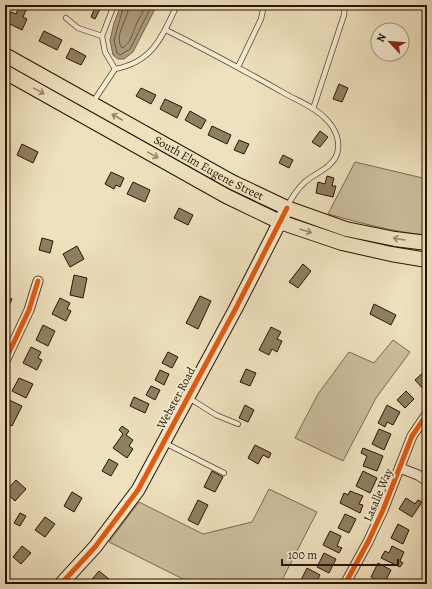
<svg xmlns="http://www.w3.org/2000/svg" width="432" height="589" font-family="Alegreya,serif">
<rect width="100%" height="100%" fill="#eee1bd"/>
<filter id="stains"><feTurbulence type="fractalNoise" baseFrequency=".005" numOctaves="4"/><feColorMatrix values="0 0 0 0 .2 0 0 0 0 .09 0 0 0 0 .02 0 0 0 .5 -.17"/></filter>
<radialGradient id="worn" r=".72"><stop offset=".6" stop-color="#630" stop-opacity="0"/><stop offset="1" stop-color="#630" stop-opacity=".3"/></radialGradient>
<path fill="#ccbe9d" stroke="#7a694e" d="M355,162L427,179V235C393,232 361,223 328,214Z
M393,340L410,352L376,398L343,461L295,438L318,394L349,352L374,363Z
M269,489L317,512L280,584H193L109,542L139,502L203,534L252,522Z"/>
<path fill="#ab9b7d" stroke="#77654b" d="M121,5H157L133,52L124,59H118L113,55L110,40L114,23Z"/>
<g fill="none" stroke-linecap="round" stroke-linejoin="round">
<path stroke="#6a583e" stroke-width="1" d="M124,5L114,40L117,53L120,55L130,49L152,5
M129,5C129,18 113,36 122,48C131,44 133,31 137,23C140,17 143,11 146,5"/>
</g>
<path fill="#8f7f62" stroke="#281400" d="M20,5L27,8L23,17L27,19L22,30L6,22L11,12L16,14Z
M96,5H102L95,19L91,17Z
M44,31L62,40L57,50L39,41Z
M71,48L86,56L81,65L66,58Z
M339,84L348,88L342,102L333,99Z
M141,88L156,95L151,104L136,96Z
M165,99L182,107L177,118L160,109Z
M190,111L206,120L201,129L185,120Z
M212,126L231,135L227,144L208,135Z
M320,131L328,137L320,147L312,142Z
M239,140L249,144L244,154L234,150Z
M22,144L38,152L33,163L17,155Z
M283,155L293,160L289,168L279,163Z
M111,172L124,178L120,187L116,185L114,189L105,184Z
M327,176L334,178L332,186H336L333,197L316,193L318,182L325,184Z
M133,182L150,190L145,202L127,194Z
M179,208L193,215L188,225L174,218Z
M42,238L53,241L50,253L39,250Z
M77,246L84,259L70,267L63,254Z
M303,264L311,271L298,288L289,282Z
M74,275L87,278L83,298L70,295Z
M5,296L12,299L5,314Z
M200,296L211,301L198,329L186,323Z
M60,298L70,303L67,309L71,311L66,321L52,314Z
M374,304L396,315L391,325L370,314Z
M43,325L55,331L48,346L36,340Z
M271,327L281,332L277,339L282,341L277,352L272,349L269,355L259,350Z
M31,347L41,352L38,358L42,360L37,370L23,363Z
M168,352L178,357L172,368L162,363Z
M246,369L256,373L250,386L240,382Z
M427,369V387L424,390L415,380Z
M160,370L169,374L164,385L155,380Z
M19,378L33,384L26,398L12,391Z
M151,386L160,390L155,400L146,395Z
M406,391L414,399L405,408L397,400Z
M134,397L149,404L145,413L130,406Z
M9,400L22,406L12,426L5,423V409Z
M245,405L254,410L248,422L239,418Z
M387,405L400,412L393,425L387,422L385,427L378,423Z
M122,426L129,431L126,435L133,440L129,446L133,449L127,458L113,448L123,434L119,430Z
M379,429L391,434L384,450L372,444Z
M255,445L271,453L269,458L263,455L258,464L248,458Z
M363,448L383,456L377,471L363,466L367,456L361,453Z
M109,459L118,464L111,476L102,471Z
M212,471L223,477L215,492L204,487Z
M363,471L377,478L370,493L356,486Z
M16,480L26,489L15,501L5,492Z
M350,491L363,496L359,504L363,505L360,513L340,503L344,493L348,495Z
M72,492L82,498L74,512L64,506Z
M406,498L415,504L418,500L422,502L412,517L399,509Z
M198,500L208,505L198,525L188,520Z
M20,513L26,516L20,526L14,523Z
M345,514L356,519L349,533L338,528Z
M45,517L55,524L45,537L35,530Z
M398,524L409,530L403,544L391,538Z
M330,531L341,536L337,546L342,548L339,553L323,545Z
M22,546L31,553L21,564L13,557Z
M392,546L404,552L400,561L403,563L400,567L381,558L385,551L389,553Z
M324,553L336,559L329,573L317,567Z
M378,563L391,570L386,580L391,582L390,584H385L371,577Z
M307,568L320,575L317,581L322,584H299Z
M99,571L115,584H88Z"/>
<g fill="none" stroke-linecap="round" stroke-linejoin="round">
<defs>
<path id="lane" d="M114,5L102,36L105,52L115,69
M66,18L78,28L102,36
M166,30C206,50 245,71 284,93C298,101 315,107 326,119C335,128 341,141 337,154C332,168 315,173 305,182C297,189 292,197 287,207
M238,67L261,19L264,5
M93,102L115,69C153,62 162,37 177,5
M313,109L344,15L345,5
M189,398L216,415L238,424
M165,443L224,473"/>
<path id="street" d="M5,361L29,310L38,281
M400,468L418,475L427,481
M345,584L368,542L383,510L412,436L427,414"/>
<path id="secondary" d="M61,584L95,547L138,490L236,308L287,208"/>
<g id="primary">
<path id="s1" d="M5,55L232,182L287,208L346,229L395,239L427,243"/>
<path d="M5,72L226,196L280,222L342,243L391,254L427,260"/>
</g>
</defs>
<use href="#lane" stroke="#5a472f" stroke-width="6"/>
<use href="#street" stroke="#5a472f" stroke-width="11"/>
<use href="#secondary" stroke="#281400" stroke-width="15"/>
<use href="#primary" stroke="#281400" stroke-width="16"/>
<use href="#lane" stroke="#f4ecd4" stroke-width="4.5"/>
<use href="#street" stroke="#f4ecd4" stroke-width="9"/>
<use href="#secondary" stroke="#f4ecd4" stroke-width="13"/>
<use href="#primary" stroke="#eee1bd" stroke-width="14"/>
<defs>
<path id="cycleway" d="M5,361L29,310L38,281
M61,584L95,547L138,490L236,308L287,208
M345,584L368,542L383,510L412,436L427,414"/>
</defs>
<use href="#cycleway" stroke="#f4ecd4" stroke-width="8"/>
<use href="#cycleway" stroke="#e8590c" stroke-width="5"/>
</g>
<defs><path id="oneway-shaft" d="M-6 0H5M1.5-3L5.5 0L1.5 3" fill="none" stroke-width="1.6" stroke-linecap="round" stroke-linejoin="round"/></defs>
<g stroke="#958568">
<use href="#oneway-shaft" transform="translate(39 91) rotate(29)"/>
<use href="#oneway-shaft" transform="translate(117 117) rotate(-150)"/>
<use href="#oneway-shaft" transform="translate(153 155) rotate(29)"/>
<use href="#oneway-shaft" transform="translate(306 231) rotate(18)"/>
<use href="#oneway-shaft" transform="translate(399 239) rotate(-171)"/>
</g>
<g text-anchor="middle" stroke-width="4" stroke-linejoin="round" paint-order="stroke">
<g font-size="12" fill="#281400" stroke="#f4ecd4">
<text dy="4" stroke="none"><textPath href="#s1" startOffset="233">South Elm Eugene Street</textPath></text>
<text transform="translate(176 398) rotate(-62)" y="4">Webster Road</text>
<text transform="translate(378 495) rotate(-67)" y="4">Lasalle Way</text>
</g>
</g>
<rect width="432" height="589" fill="none" stroke="#eee1bd" stroke-width="20"/>
<rect x="6" y="6" width="420" height="577" fill="none" stroke="#281400" stroke-width="2"/>
<rect x="10" y="10" width="412" height="569" fill="none" stroke="#281400"/>
<g transform="translate(390 42) rotate(296)"><circle r="19" fill="#f4ecd4" stroke="#a2967f"/>
<path d="M0-3L7 15L0 10L-7 15Z" fill="#8f2418"/>
<text y="-6" font-size="11" font-weight="bold" text-anchor="middle" fill="#281400">N</text>
</g>
<path d="M282 559v6h116v-6" fill="none" stroke="#281400" stroke-width="2"/>
<text x="288" y="559" font-size="12" fill="#281400" stroke="#f4ecd4" stroke-width="3" paint-order="stroke">100 m</text>
<rect width="100%" height="100%" filter="url(#stains)"/>
<rect width="100%" height="100%" fill="url(#worn)"/>
</svg>
